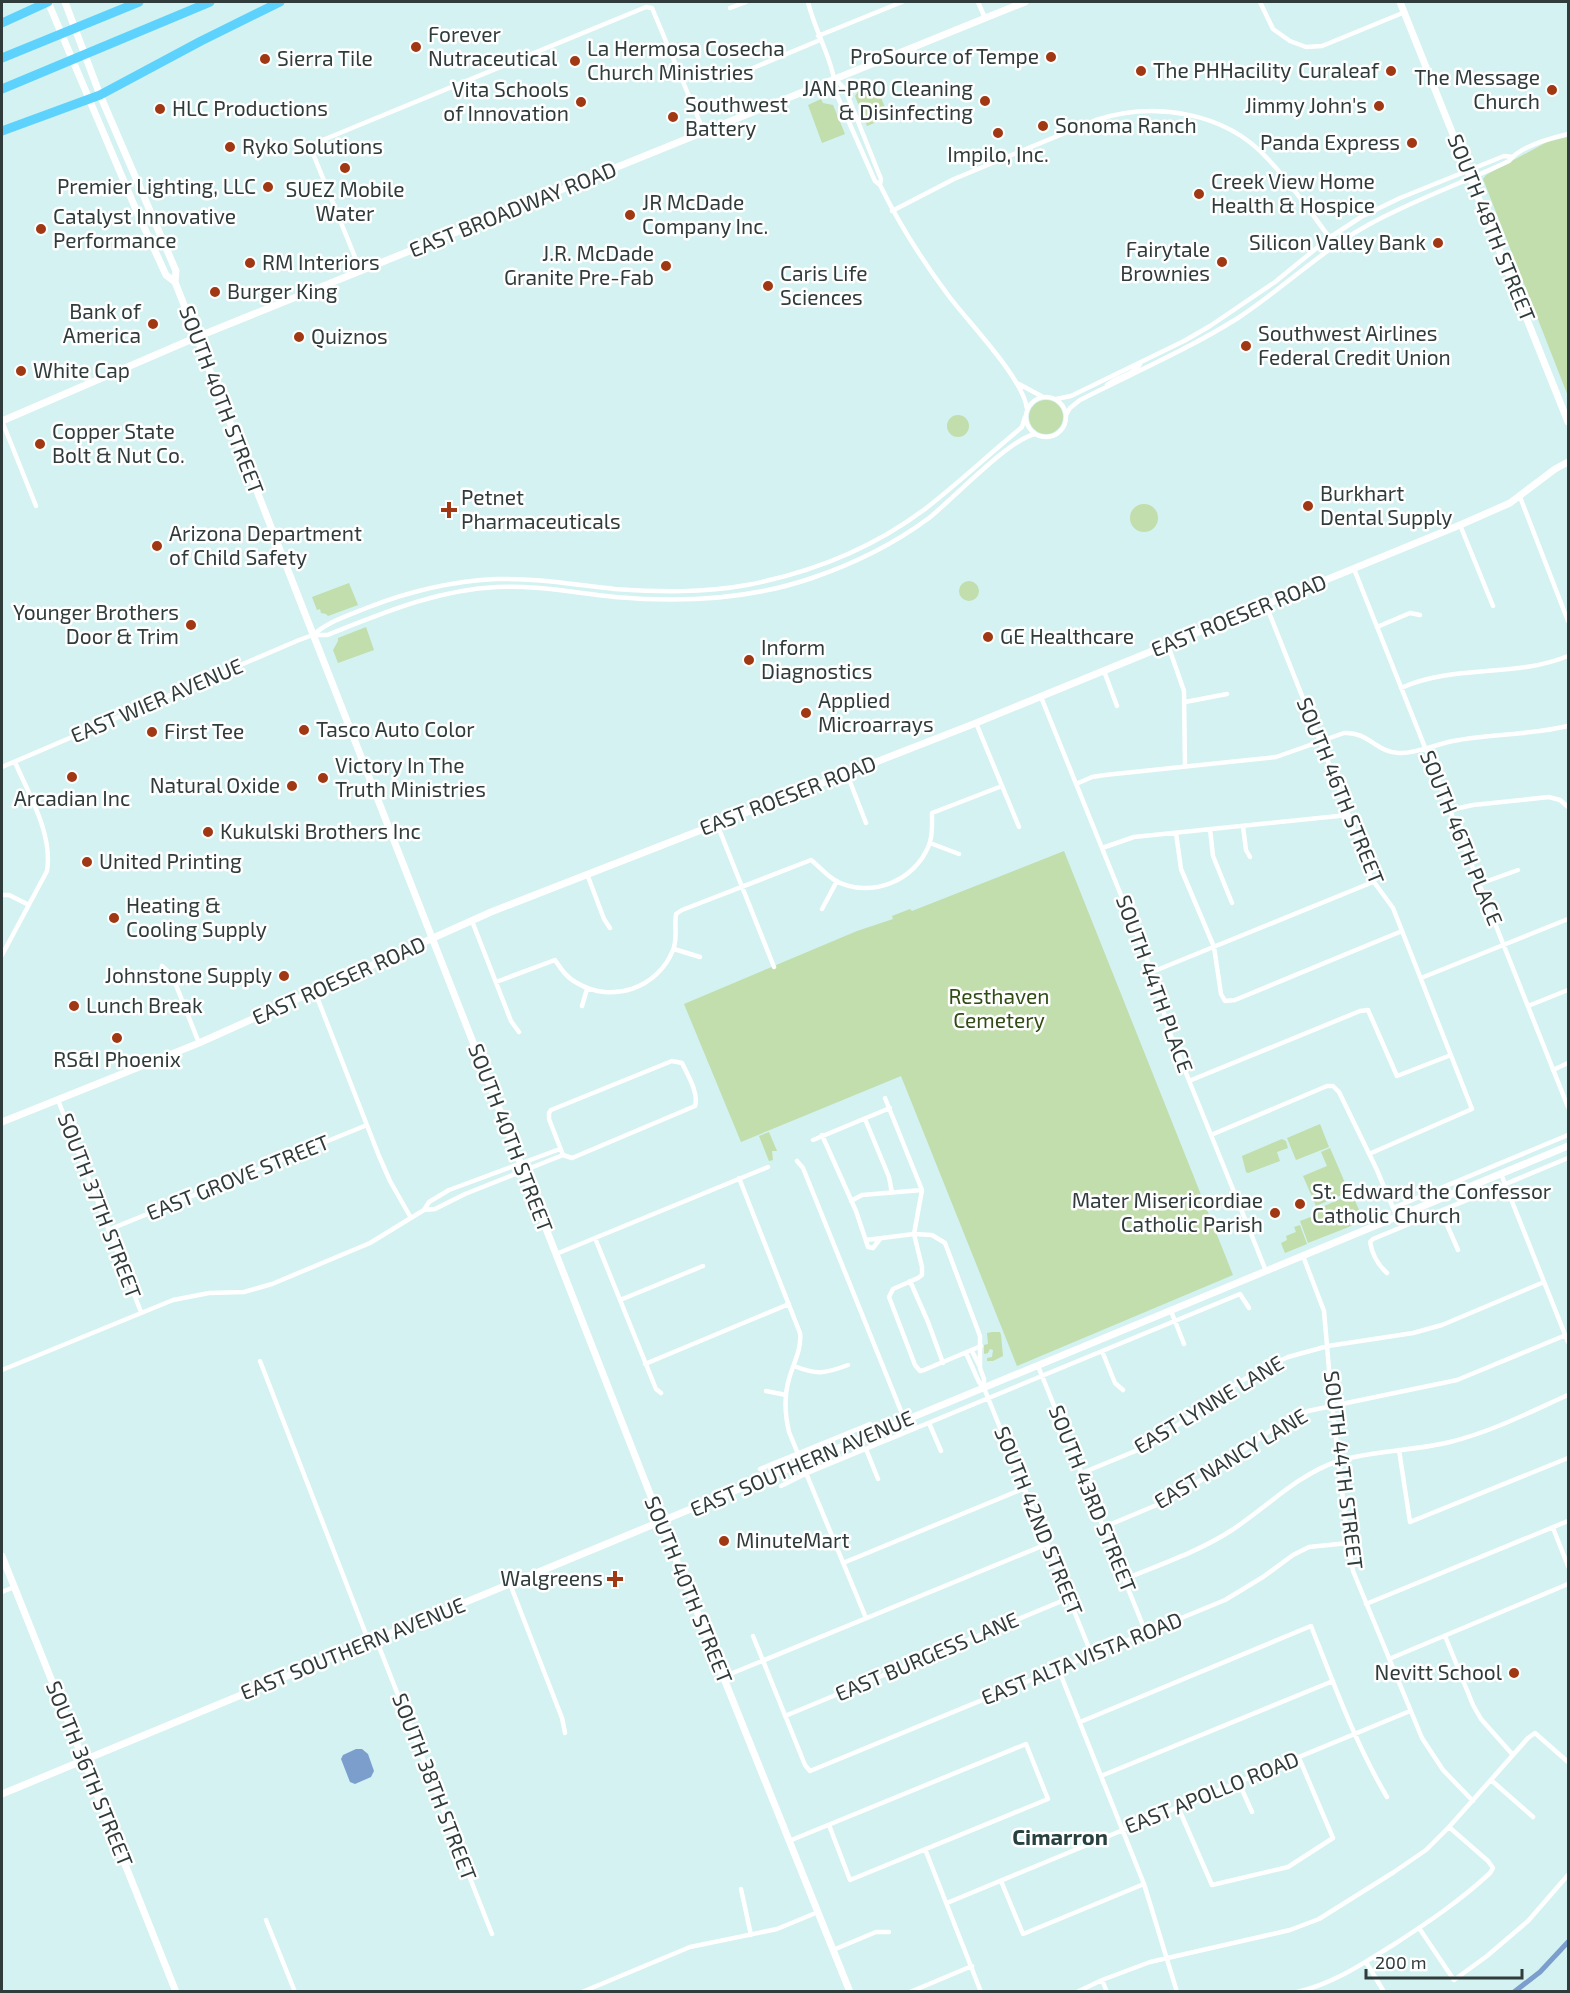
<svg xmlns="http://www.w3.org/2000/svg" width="1570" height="1993" font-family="'Exo 2',sans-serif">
<rect width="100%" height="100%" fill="#d3f2f1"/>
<path fill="#c1deac" d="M874,81L889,117L867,126L855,96L861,86Z
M821,99L823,103L833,105L845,134L822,143L808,105Z
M1568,137V396L1483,179L1486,175L1547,142Z
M1029 417a17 17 0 1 1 34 0a17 17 0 1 1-34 0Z
M947 426a11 11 0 1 1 22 0a11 11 0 1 1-22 0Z
M1130 518a14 14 0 1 1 28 0a14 14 0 1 1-28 0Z
M959 591a10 10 0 1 1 20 0a10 10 0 1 1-20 0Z
M349,583L358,605L328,616L326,614L321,613L320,609L317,610L312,597Z
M366,627L374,650L338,663L333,650L338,641V638Z
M1064,851L1233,1275L1017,1366L901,1076L741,1142L684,1004L857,931L893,919L892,916L910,909L912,911Z
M1320,1124L1329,1147L1296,1160L1287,1138Z
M769,1132L777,1151H772L773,1160L769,1161L759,1136Z
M1282,1139L1286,1141L1288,1148L1277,1152L1280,1161L1248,1173L1246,1172L1242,1156Z
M1330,1148L1349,1192L1316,1206L1303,1176L1327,1166L1321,1152Z
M1352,1194L1364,1221L1308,1243L1300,1221L1316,1215L1315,1210Z
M1300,1225L1307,1244L1285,1253L1281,1243L1287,1240L1286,1236L1296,1232L1294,1227Z
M992,1332H1000L1001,1335L1003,1356L993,1361H987V1358L992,1357L993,1350L990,1349L988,1353L984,1354V1345L988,1344L987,1333Z"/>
<path fill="#7c9ecd" d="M356,1749H362L368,1754L374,1771L371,1777L355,1784L350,1782L341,1759L343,1755Z"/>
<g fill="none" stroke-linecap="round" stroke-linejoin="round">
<path stroke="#7c9ecd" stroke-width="5" d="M1514,1992L1540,1972L1568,1942"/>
<path stroke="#fff" stroke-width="4.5" d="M808,2C815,32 834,61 836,93L875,181L880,185C899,224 922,260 948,295C968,322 1024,379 1027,409
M978,2L985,18
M1260,2L1273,29L1290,41L1306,47L1322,46L1405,12
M730,8L746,2
M818,36L902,2
M753,68L820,40
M835,79L845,89L881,179L880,185
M892,211L954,179L1096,120C1154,101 1225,112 1267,158C1293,185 1313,216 1335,245
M361,272L314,156V148L318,142L646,7L652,8L704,132
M1019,384L1043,397
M1107,385C1117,376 1135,375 1141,362
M1026 417a20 20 0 1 1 40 0a20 20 0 1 1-40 0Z
M1056,399L1071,396L1184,341L1210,326L1275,282L1329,238L1361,217L1400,198L1504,156L1513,157
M1066,415L1070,408L1080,400C1133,373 1187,350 1238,318C1282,289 1321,251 1368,225C1413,200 1463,183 1509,161C1520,146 1551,138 1568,134
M2,421L36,506
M1520,497L1568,621
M1460,525L1493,606
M1354,569L1568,1107
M1266,605L1343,799L1371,878L1393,908L1472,1109L1369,1154
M1377,627L1410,613L1420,615
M313,635C329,621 349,615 369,607C410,591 453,581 497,579C537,578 576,585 615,589C659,592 703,593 747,585C810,573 873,548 925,509C956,485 985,458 1015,433L1022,427L1025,417
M1168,645L1184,691L1185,766
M1104,671L1117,706
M1401,688C1454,664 1515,678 1568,656
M1041,697L1152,972L1169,1031L1266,1271
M1185,702L1227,694
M976,723L1019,827
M2,767L299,640L313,635H327C383,613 436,590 497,587C536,585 576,593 615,597C682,603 748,600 812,578C853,564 894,544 929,518C954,498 1008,440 1035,434
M847,774L866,823
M1076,784L1092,777L1105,775L1276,757L1344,733C1368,731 1377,753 1399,753C1416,754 1436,744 1453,741C1491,734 1530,735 1568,726
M1450,810L1473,805L1549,797L1560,800L1568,807
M717,824L774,967
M1243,826L1246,850L1250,857
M1210,829L1213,856L1232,903
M1176,833L1181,869L1214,947L1221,994L1225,1001L1235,1000L1402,931
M930,843L959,854
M1102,848L1134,837L1348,815
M587,874L604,919L610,928
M1479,884L1518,870
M2,895H9L29,905
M822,909L837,881
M472,921L511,1021L519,1032
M674,949L700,957
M2,955L47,871C53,834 29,795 15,762
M162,966L172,975L199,1043
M1152,972L1373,882
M1421,978L1568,919
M496,982L555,960C561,969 567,978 577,983C612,1004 658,988 673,950C678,938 674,926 676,914L682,910L811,860C820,867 826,875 836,881C871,899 915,881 929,845C933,835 932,824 932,813L1002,786
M315,992L379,1156L390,1181L411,1218
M582,1006L587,989
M1528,1006L1568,990
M672,1061L682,1063C688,1075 699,1094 695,1106L572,1158L563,1155L549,1119V1113L551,1110Z
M1553,1070L1568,1063
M1189,1081L1360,1011L1368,1010L1397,1076L1451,1055
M885,1098L922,1190L914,1234L922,1267V1275L918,1278L893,1289L889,1297L915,1365L920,1371L924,1370L981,1346
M58,1100L141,1312
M865,1119L889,1177L892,1193
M822,1135L856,1211L868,1247L873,1248L880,1239
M1211,1135L1327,1086H1333L1339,1092L1376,1168L1397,1217
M813,1140L890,1108
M797,1161L803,1168L905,1421
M1501,1174L1568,1342
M739,1178L800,1333C802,1349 793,1364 789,1379C784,1396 785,1415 789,1432L866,1618
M851,1201L862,1195L922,1190
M1393,1208L1568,1135
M424,1210L429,1202L449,1190L560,1149
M1441,1211L1458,1250
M108,1230L367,1125
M595,1238L656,1389L661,1393
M866,1240L914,1234L932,1235L945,1243L980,1336V1368L984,1379V1388L1091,1653
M556,1254L768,1167
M1303,1256L1324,1311L1332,1404L1348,1543L1353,1571L1422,1738L1443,1770L1473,1801
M1387,1273C1378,1265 1372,1254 1370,1242L1373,1239L1568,1158
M910,1281L928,1322L943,1363
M620,1300L703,1266
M1171,1311L1184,1344
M972,1351L979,1365
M1102,1351L1115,1383L1123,1390
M966,1353L979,1382L984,1388
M260,1361L369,1642
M645,1364L789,1304
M794,1366C817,1375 824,1374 848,1365
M1038,1366L1146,1633
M2,1370L173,1300L209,1293L244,1292L272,1284L370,1243L424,1210L435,1209L465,1194L563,1155
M766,1391L786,1395
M929,1423L941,1451
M866,1449L878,1479
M1399,1450L1410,1522L1568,1458
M760,1469L870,1424
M1082,1473L1150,1445L1231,1387L1260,1370L1288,1357L1328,1346L1413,1333L1442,1325L1544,1282
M781,1486L805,1474L1240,1294L1249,1308
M1104,1527L1171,1499L1209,1475L1271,1430L1308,1411L1457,1380L1566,1335
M1553,1528L1568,1566
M843,1563L1025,1488
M1125,1579C1161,1564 1198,1552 1232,1530C1267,1507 1297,1475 1338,1461C1374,1450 1414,1451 1450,1442C1491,1432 1530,1412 1568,1395
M510,1584L562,1718L565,1733
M2,1592L14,1587
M1366,1604L1568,1521
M753,1636L805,1765L810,1771L1225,1600L1263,1577L1293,1555L1309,1547L1348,1543
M1445,1636L1473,1705L1481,1719L1513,1755
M376,1639L492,1934
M1389,1659L1568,1584
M1058,1668L1144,1884L1177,1992
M723,1677L1047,1544
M785,1716L1069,1598
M1080,1722L1311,1626C1334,1684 1355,1743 1387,1797
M1101,1776L1333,1681
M1491,1780L1533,1817
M1239,1783L1252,1812
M1178,1807L1212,1885L1288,1867L1333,1838L1299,1758
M789,1841L1026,1744L1048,1799L850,1880L829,1825
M925,1849L981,1992
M1001,1881L1023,1934L1144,1884
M741,1889L751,1935
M947,1903L1410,1711
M266,1920L295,1992
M1419,1928L1454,1980L1487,1956L1528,1921L1568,1875
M833,1950L876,1932H889
M1366,1962L1384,1992
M1102,1980L1107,1992
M582,1992L690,1947L777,1929L818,1912
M910,1992L972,1966
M1077,1992L1102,1980L1150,1962L1290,1930L1319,1919L1394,1872L1426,1850L1449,1827L1528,1738L1535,1733L1568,1762
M1297,1992C1333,1984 1362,1964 1393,1945C1427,1923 1460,1901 1490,1873L1493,1868L1488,1861L1449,1827"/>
<path stroke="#fff" stroke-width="7" d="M48,2L134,205L166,275L175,282
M65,2L100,95L176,271L175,282L661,1522L850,1992
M1400,2L1568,422
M2,421L197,337L1025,2
M2,1122L199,1043L491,912L976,723L1460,525L1510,503L1555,469L1568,462
M2,1556L176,1992
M2,1794L1568,1146"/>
<path stroke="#5dd2fd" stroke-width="9" d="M2,23L48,2
M2,58L139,2
M2,89L210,2
M2,131L100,95L201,41L280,2"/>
</g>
<g fill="#9f3813" stroke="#fff" stroke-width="2">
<circle cx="416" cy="47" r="6"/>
<circle cx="1051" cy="57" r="6"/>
<circle cx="265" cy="59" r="6"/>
<circle cx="575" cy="61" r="6"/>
<circle cx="1141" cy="71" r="6"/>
<circle cx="1391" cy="71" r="6"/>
<circle cx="1552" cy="90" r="6"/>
<circle cx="985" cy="101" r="6"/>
<circle cx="581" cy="102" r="6"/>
<circle cx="1379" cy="106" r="6"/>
<circle cx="160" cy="109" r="6"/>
<circle cx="673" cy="117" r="6"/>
<circle cx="1043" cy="126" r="6"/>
<circle cx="998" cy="133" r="6"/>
<circle cx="1412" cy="143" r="6"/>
<circle cx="230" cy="147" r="6"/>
<circle cx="345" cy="168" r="6"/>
<circle cx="268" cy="187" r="6"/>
<circle cx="1199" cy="194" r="6"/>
<circle cx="630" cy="215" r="6"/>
<circle cx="41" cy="229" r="6"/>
<circle cx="1438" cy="243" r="6"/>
<circle cx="1222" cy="262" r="6"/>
<circle cx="250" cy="263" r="6"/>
<circle cx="666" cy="266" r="6"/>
<circle cx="768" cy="286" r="6"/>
<circle cx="215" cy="292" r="6"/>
<circle cx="153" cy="324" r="6"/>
<circle cx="299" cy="337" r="6"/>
<circle cx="1246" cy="346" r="6"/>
<circle cx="21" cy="371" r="6"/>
<circle cx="40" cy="444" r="6"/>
<circle cx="1308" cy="506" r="6"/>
<path d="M446 501h6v6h6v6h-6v6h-6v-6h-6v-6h6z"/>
<circle cx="157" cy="546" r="6"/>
<circle cx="191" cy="625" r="6"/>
<circle cx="988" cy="637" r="6"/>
<circle cx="749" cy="660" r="6"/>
<circle cx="806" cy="713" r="6"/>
<circle cx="304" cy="730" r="6"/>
<circle cx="152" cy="732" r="6"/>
<circle cx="72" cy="777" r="6"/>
<circle cx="323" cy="778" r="6"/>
<circle cx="292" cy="786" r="6"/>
<circle cx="208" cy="832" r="6"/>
<circle cx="87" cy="862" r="6"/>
<circle cx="114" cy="918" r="6"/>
<circle cx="284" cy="976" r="6"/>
<circle cx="74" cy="1006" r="6"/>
<circle cx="117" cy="1038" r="6"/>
<circle cx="1300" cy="1204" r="6"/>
<circle cx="1275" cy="1213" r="6"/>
<circle cx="724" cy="1541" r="6"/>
<path d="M612 1570h6v6h6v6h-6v6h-6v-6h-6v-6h6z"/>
<circle cx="1514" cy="1673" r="6"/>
</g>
<g text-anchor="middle" stroke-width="5" stroke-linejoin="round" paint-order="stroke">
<g font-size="21" fill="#303c3b" stroke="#fff" text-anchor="start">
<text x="428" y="42">Forever<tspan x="428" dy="24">Nutraceutical</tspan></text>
<text x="587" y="56">La Hermosa Cosecha<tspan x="587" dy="24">Church Ministries</tspan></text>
<text x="1039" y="64" text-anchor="end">ProSource of Tempe</text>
<text x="277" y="66">Sierra Tile</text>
<text x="1153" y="78">The PHHacility</text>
<text x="1379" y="78" text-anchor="end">Curaleaf</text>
<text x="1540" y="85" text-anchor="end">The Message<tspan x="1540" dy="24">Church</tspan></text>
<text x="973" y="96" text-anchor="end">JAN-PRO Cleaning<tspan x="973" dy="24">&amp; Disinfecting</tspan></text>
<text x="569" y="97" text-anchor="end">Vita Schools<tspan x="569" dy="24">of Innovation</tspan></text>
<text x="685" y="112">Southwest<tspan x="685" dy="24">Battery</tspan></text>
<text x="1367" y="113" text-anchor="end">Jimmy John's</text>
<text x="172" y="116">HLC Productions</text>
<text x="1055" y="133">Sonoma Ranch</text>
<text x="1400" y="150" text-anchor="end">Panda Express</text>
<text x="242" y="154">Ryko Solutions</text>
<text x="998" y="162" text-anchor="middle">Impilo, Inc.</text>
<text x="1211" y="189">Creek View Home<tspan x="1211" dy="24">Health &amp; Hospice</tspan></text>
<text x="256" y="194" text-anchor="end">Premier Lighting, LLC</text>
<text x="345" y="197" text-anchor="middle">SUEZ Mobile<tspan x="345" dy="24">Water</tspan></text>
<text x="642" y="210">JR McDade<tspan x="642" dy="24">Company Inc.</tspan></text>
<text x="53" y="224">Catalyst Innovative<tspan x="53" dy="24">Performance</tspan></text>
<text x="1426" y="250" text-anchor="end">Silicon Valley Bank</text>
<text x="1210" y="257" text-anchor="end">Fairytale<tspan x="1210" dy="24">Brownies</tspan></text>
<text x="654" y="261" text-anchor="end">J.R. McDade<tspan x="654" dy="24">Granite Pre-Fab</tspan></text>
<text x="262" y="270">RM Interiors</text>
<text x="780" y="281">Caris Life<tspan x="780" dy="24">Sciences</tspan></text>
<text x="227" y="299">Burger King</text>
<text x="141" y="319" text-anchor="end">Bank of<tspan x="141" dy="24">America</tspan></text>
<text x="1258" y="341">Southwest Airlines<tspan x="1258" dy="24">Federal Credit Union</tspan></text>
<text x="311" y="344">Quiznos</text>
<text x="33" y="378">White Cap</text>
<text x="52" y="439">Copper State<tspan x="52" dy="24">Bolt &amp; Nut Co.</tspan></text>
<text x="1320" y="501">Burkhart<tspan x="1320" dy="24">Dental Supply</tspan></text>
<text x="461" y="505">Petnet<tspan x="461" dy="24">Pharmaceuticals</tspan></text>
<text x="169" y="541">Arizona Department<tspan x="169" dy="24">of Child Safety</tspan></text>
<text x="179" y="620" text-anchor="end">Younger Brothers<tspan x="179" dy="24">Door &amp; Trim</tspan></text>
<text x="1000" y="644">GE Healthcare</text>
<text x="761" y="655">Inform<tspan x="761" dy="24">Diagnostics</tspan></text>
<text x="818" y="708">Applied<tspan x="818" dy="24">Microarrays</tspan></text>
<text x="316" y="737">Tasco Auto Color</text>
<text x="164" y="739">First Tee</text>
<text x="335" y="773">Victory In The<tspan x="335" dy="24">Truth Ministries</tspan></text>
<text x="280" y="793" text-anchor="end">Natural Oxide</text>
<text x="72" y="806" text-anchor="middle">Arcadian Inc</text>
<text x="220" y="839">Kukulski Brothers Inc</text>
<text x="99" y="869">United Printing</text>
<text x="126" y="913">Heating &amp;<tspan x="126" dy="24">Cooling Supply</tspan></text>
<text x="272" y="983" text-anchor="end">Johnstone Supply</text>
<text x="86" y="1013">Lunch Break</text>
<text x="117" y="1067" text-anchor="middle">RS&amp;I Phoenix</text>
<text x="1312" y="1199">St. Edward the Confessor<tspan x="1312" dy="24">Catholic Church</tspan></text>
<text x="1263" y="1208" text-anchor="end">Mater Misericordiae<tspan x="1263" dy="24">Catholic Parish</tspan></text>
<text x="736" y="1548">MinuteMart</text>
<text x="603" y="1586" text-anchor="end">Walgreens</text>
<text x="1502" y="1680" text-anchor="end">Nevitt School</text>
</g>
<g font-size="21" fill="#303c3b" stroke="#fff">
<text transform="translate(513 210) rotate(-22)" y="7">EAST BROADWAY ROAD</text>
<text transform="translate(1491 228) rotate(68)" y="7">SOUTH 48TH STREET</text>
<text transform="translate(221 400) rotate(69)" y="7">SOUTH 40TH STREET</text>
<text transform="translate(1239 616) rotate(-22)" y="7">EAST ROESER ROAD</text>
<text transform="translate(157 701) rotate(-23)" y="7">EAST WIER AVENUE</text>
<text transform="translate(1340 791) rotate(68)" y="7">SOUTH 46TH STREET</text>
<text transform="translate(788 796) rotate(-21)" y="7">EAST ROESER ROAD</text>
<text transform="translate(1461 838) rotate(68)" y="7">SOUTH 46TH PLACE</text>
<text transform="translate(339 981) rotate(-24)" y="7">EAST ROESER ROAD</text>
<text transform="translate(1154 984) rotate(70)" y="7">SOUTH 44TH PLACE</text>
<text transform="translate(510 1138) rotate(69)" y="7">SOUTH 40TH STREET</text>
<text transform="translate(238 1178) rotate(-22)" y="7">EAST GROVE STREET</text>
<text transform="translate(99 1206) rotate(69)" y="7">SOUTH 37TH STREET</text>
<text transform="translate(1209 1405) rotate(-31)" y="7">EAST LYNNE LANE</text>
<text transform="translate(1231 1459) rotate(-31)" y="7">EAST NANCY LANE</text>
<text transform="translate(802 1464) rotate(-23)" y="7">EAST SOUTHERN AVENUE</text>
<text transform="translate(1343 1470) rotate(83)" y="7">SOUTH 44TH STREET</text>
<text transform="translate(1092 1499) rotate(68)" y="7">SOUTH 43RD STREET</text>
<text transform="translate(1038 1521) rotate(68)" y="7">SOUTH 42ND STREET</text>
<text transform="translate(688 1590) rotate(68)" y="7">SOUTH 40TH STREET</text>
<text transform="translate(353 1649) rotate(-22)" y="7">EAST SOUTHERN AVENUE</text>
<text transform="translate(927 1657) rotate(-23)" y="7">EAST BURGESS LANE</text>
<text transform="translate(1082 1659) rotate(-22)" y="7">EAST ALTA VISTA ROAD</text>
<text transform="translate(89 1774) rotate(68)" y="7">SOUTH 36TH STREET</text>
<text transform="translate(434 1787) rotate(69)" y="7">SOUTH 38TH STREET</text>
<text transform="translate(1212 1793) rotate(-22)" y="7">EAST APOLLO ROAD</text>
</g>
<g font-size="21" fill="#304c14" stroke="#fff">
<text x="999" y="1004">Resthaven<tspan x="999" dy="24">Cemetery</tspan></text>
</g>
<g font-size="22" font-weight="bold" fill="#274140" stroke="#fff">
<text x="1060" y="1845">Cimarron</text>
</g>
</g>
<rect width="1570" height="1993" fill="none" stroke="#303c3b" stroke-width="6"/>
<path d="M1366 1969v9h156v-9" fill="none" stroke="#303c3b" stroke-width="3"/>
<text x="1375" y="1969" font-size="18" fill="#303c3b" stroke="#ffffff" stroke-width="4.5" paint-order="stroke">200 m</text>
</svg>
